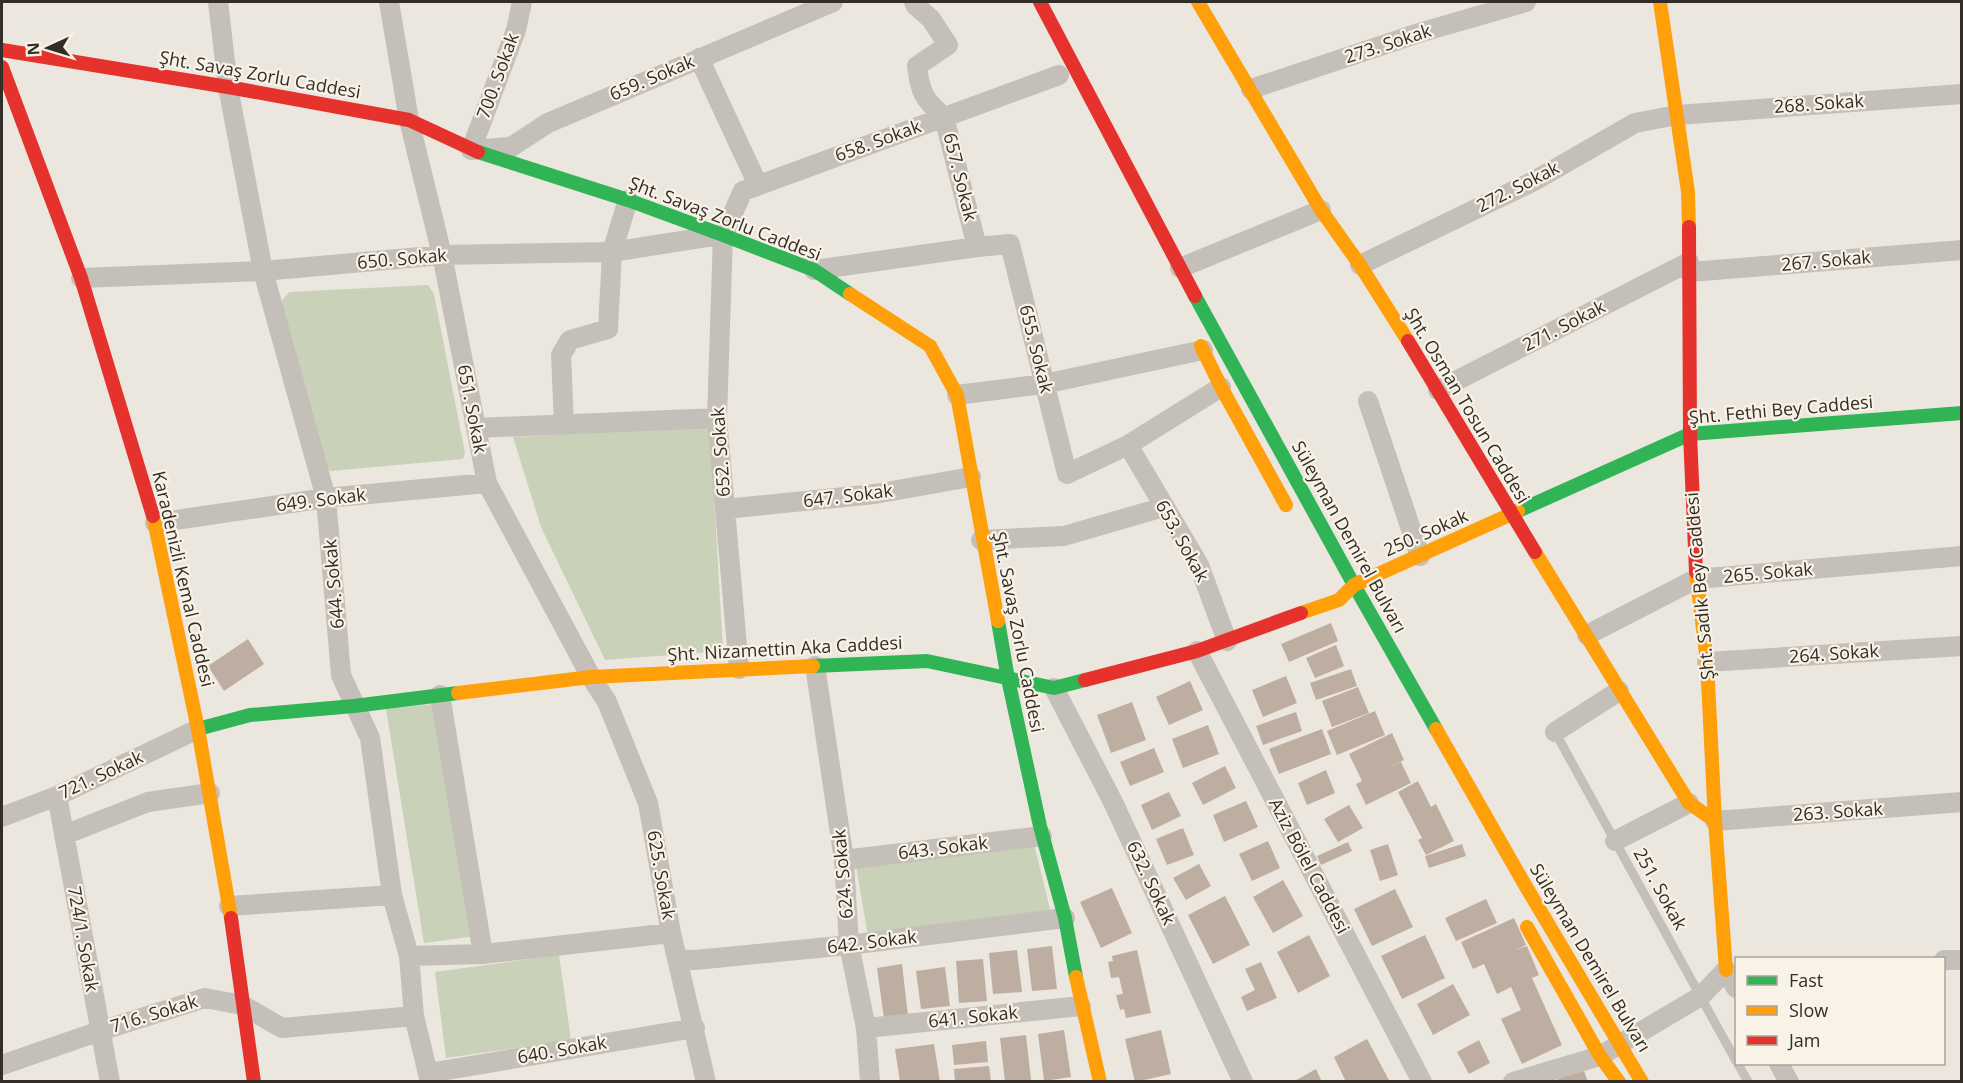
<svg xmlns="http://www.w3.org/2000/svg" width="1963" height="1083" font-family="'Open Sans',sans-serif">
<rect width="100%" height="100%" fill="#ebe7df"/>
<path fill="#c9d1b9" d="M428,285L434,294L465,453L463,459L331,471L324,466L281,302L289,292Z
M710,426L723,651L605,660L541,527L513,437Z
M433,704L470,937L424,943L386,709Z
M1034,844L1051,913L868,936L856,866Z
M559,955L571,1040L446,1058L435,972Z"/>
<path fill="#beaea1" d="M1331,623L1338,641L1289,662L1281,644Z
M248,639L264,664L224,691L208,666Z
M1336,645L1344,666L1315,678L1306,658Z
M1351,669L1357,686L1316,700L1310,683Z
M1286,676L1297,703L1263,717L1252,690Z
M1190,681L1203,710L1169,725L1156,697Z
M1358,687L1369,713L1332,727L1322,701Z
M1132,702L1146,740L1111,753L1097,715Z
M1375,711L1385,735L1337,755L1327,731Z
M1296,712L1302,731L1263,745L1256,726Z
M1208,725L1219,754L1183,768L1172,739Z
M1322,729L1331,754L1279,774L1269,749Z
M1392,733L1404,760L1386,769L1401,762L1411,783L1366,805L1356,784L1362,781L1349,754Z
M1154,748L1164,772L1130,786L1120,762Z
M1225,766L1236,788L1203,805L1192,783Z
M1326,770L1335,793L1307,805L1298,783Z
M1418,781L1431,807L1436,804L1454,841L1426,855L1418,840L1422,838L1398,792Z
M1169,792L1181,816L1152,830L1141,805Z
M1246,801L1258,827L1224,842L1213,815Z
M1349,805L1363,828L1338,842L1324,819Z
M1183,828L1194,855L1167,865L1156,839Z
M1268,841L1280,868L1252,881L1239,854Z
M1348,842L1352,851L1321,865L1317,856Z
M1388,844L1398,875L1380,881L1370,850Z
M1462,844L1466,856L1429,868L1425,856Z
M1199,864L1211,886L1186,900L1173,878Z
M1283,880L1303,916L1273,933L1253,897Z
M1112,888L1132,933L1101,948L1080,902Z
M1395,889L1413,927L1372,946L1354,909Z
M1225,896L1250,945L1213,964L1188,915Z
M1486,899L1497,923L1456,941L1445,918Z
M1514,918L1526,945L1516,950L1527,946L1539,975L1532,978L1562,1045L1522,1064L1501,1019L1521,1010L1511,987L1497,994L1484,964L1473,969L1461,942Z
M1309,935L1330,976L1298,993L1277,952Z
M1425,935L1445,978L1402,999L1381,956Z
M1052,946L1057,989L1032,991L1027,949Z
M1017,950L1022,992L993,994L989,953Z
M1137,950L1151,1013L1126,1018L1124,1009L1120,1010L1116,995L1123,994L1119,977L1111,978L1108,962L1113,961L1112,956Z
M983,959L987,1001L959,1003L956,961Z
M1261,962L1277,998L1247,1011L1241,997L1255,990L1245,969Z
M902,964L908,1016L884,1019L877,968Z
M945,967L950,1006L921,1009L916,971Z
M1453,984L1470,1015L1433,1035L1417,1004Z
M1064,1030L1071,1077L1044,1081L1038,1034Z
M1161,1030L1171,1074L1135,1082L1125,1039Z
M1026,1035L1031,1080L1005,1082L1000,1038Z
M1367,1039L1390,1082H1346L1334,1057Z
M1479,1040L1490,1063L1469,1074L1457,1052Z
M986,1041L988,1062L954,1065L952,1045Z
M934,1044L940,1082H900L895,1049Z
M989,1066L991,1082H955L954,1069Z
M1583,1068L1588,1082H1552Z
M1316,1069L1322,1082H1293Z"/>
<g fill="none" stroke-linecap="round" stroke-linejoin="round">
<path stroke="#c4bfb8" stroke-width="9" d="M1555,732L1736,1061
M1738,1064L1748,1082"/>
<path stroke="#c4bfb8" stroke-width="20" d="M218,2L228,87L263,271L326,498L341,675L370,738L392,895L409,956L414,1016L430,1082
M389,2L409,120L442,255L487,483L591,677L607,702L648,803L671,933L706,1082
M522,2L516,30L471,150L511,147L548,123L833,2
M914,2L916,6L931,19L948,45L917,66C920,92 924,100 944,117L977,247
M699,58L758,185
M1251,89L1419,33L1526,2
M1360,265L1534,181L1635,123L1677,115L1962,94
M1180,268L1321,210
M814,270L977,247L1010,244L1067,474L1128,445L1221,387
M1690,272L1962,250
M81,278L263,271L442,255L612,252L720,235
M1438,390L1689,262
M957,395L1044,384L1203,350
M1368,401L1420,556
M564,424L561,355L570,340L608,329L612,252L628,200
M476,428L717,418
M1128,445L1199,565L1227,641
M725,509L875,494L971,477
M155,523L326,498L487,483
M981,540L1064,536L1164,507
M1587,635L1696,579L1962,556
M1197,651L1422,1082
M1707,662L1962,646
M815,666L844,860L849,945L866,1028L870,1082
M739,669L717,418L723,235L743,191L1059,75
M1054,688L1113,802L1243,1082
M440,695L483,954
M1555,732L1619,691
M57,796L110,1082
M2,817L57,796L198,729
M1715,821L1962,802
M64,835L148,802L210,793
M1615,841L1689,803
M844,860L1042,836
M229,906L392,895
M409,956L483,954L671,933
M678,959L695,960L849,945L1065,918
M1944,960H1962
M1726,970L1736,988
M866,1028L1081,1006
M1779,1064L1789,1082
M2,1065L100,1031L205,998L242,1005L282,1028L414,1016
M429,1073L695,1028
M1513,1082L1600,1056L1701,996L1726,970"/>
<path stroke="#30b455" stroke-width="14" d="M478,152L628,200L723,235L814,270L850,294
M1195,296L1354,585L1436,729
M1518,511L1690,434L1962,413
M998,621L1008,679L1040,826L1065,918L1076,977
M813,666L927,661L1054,688L1085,680
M198,729L250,715L354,706L458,693"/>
<path stroke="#ff9f0a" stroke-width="14" d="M1198,2L1321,210L1360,265L1408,341
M1660,2L1688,192L1689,227
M850,294L930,346L957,395L998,621
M1201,346L1221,387L1286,505
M153,516L198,729L231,918
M1535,552L1689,803L1715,821
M1696,572L1707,662L1715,821L1726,970
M1301,613L1339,600L1354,585L1518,511
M458,693L591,677L813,666
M1436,729L1525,885L1642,1082
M1527,927L1600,1056L1619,1082
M1076,977L1100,1082"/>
<path stroke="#e5322d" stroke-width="14" d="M1040,2L1195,296
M2,50L228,87L409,120L478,152
M2,67L81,278L153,516
M1689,227L1690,434L1696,572
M1408,341L1535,552
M1085,680L1197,651L1301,613
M231,918L254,1082"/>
</g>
<g text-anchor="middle" stroke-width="4.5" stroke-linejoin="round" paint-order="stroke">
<g font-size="18" fill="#342d27" stroke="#f8f3e6">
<text transform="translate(1388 44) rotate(-18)" y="6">273. Sokak</text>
<text transform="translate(260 75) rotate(10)" y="6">Şht. Savaş Zorlu Caddesi</text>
<text transform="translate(498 76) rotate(-70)" y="6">700. Sokak</text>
<text transform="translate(652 78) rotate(-23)" y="6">659. Sokak</text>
<text transform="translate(1819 104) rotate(-4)" y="6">268. Sokak</text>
<text transform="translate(878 141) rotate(-20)" y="6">658. Sokak</text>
<text transform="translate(960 177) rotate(76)" y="6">657. Sokak</text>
<text transform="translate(1518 187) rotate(-27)" y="6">272. Sokak</text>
<text transform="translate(725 219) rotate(21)" y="6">Şht. Savaş Zorlu Caddesi</text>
<text transform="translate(402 259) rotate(-5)" y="6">650. Sokak</text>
<text transform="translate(1826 261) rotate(-5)" y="6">267. Sokak</text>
<text transform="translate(1564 326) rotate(-27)" y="6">271. Sokak</text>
<text transform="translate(1036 349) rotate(76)" y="6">655. Sokak</text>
<text transform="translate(1467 406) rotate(59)" y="6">Şht. Osman Tosun Caddesi</text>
<text transform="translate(472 409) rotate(79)" y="6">651. Sokak</text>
<text transform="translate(1781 410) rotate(-5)" y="6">Şht. Fethi Bey Caddesi</text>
<text transform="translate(721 452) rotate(-94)" y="6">652. Sokak</text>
<text transform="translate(848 496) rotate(-7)" y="6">647. Sokak</text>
<text transform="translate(321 500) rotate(-7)" y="6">649. Sokak</text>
<text transform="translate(1426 533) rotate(-24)" y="6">250. Sokak</text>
<text transform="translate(1349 537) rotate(61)" y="6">Süleyman Demirel Bulvarı</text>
<text transform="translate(1182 541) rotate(61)" y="6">653. Sokak</text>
<text transform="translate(1768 573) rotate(-5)" y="6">265. Sokak</text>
<text transform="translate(183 579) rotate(77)" y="6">Karadenizli Kemal Caddesi</text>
<text transform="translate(334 584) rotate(-95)" y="6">644. Sokak</text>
<text transform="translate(1700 586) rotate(-95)" y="6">Şht. Sadık Bey Caddesi</text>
<text transform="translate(1018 632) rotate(79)" y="6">Şht. Savaş Zorlu Caddesi</text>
<text transform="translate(785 649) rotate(-3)" y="6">Şht. Nizamettin Aka Caddesi</text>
<text transform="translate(1834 654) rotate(-4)" y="6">264. Sokak</text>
<text transform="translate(101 775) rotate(-25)" y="6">721. Sokak</text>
<text transform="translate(1838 812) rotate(-4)" y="6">263. Sokak</text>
<text transform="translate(943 848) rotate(-7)" y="6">643. Sokak</text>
<text transform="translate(1309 866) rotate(62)" y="6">Aziz Bölel Caddesi</text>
<text transform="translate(843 874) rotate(-95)" y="6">624. Sokak</text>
<text transform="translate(661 875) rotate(80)" y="6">625. Sokak</text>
<text transform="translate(1151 883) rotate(65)" y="6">632. Sokak</text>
<text transform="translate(1660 889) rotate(61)" y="6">251. Sokak</text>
<text transform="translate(83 939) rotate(80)" y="6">724/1. Sokak</text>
<text transform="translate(872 942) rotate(-7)" y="6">642. Sokak</text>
<text transform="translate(1590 958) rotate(59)" y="6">Süleyman Demirel Bulvarı</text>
<text transform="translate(154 1014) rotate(-17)" y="6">716. Sokak</text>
<text transform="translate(973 1017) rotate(-6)" y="6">641. Sokak</text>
<text transform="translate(562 1050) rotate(-10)" y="6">640. Sokak</text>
</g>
</g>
<rect width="1963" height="1083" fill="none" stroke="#342d27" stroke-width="6"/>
<rect x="1735" y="957" width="210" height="108" fill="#f8f3e6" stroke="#aaa49a" stroke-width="1.5"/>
<rect x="1747" y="976" width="30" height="9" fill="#30b455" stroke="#aaa49a" stroke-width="1.5"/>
<text x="1789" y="987" font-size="18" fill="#342d27">Fast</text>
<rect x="1747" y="1006" width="30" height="9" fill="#ff9f0a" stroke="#aaa49a" stroke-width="1.5"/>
<text x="1789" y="1017" font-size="18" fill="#342d27">Slow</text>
<rect x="1747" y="1036" width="30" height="9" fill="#e5322d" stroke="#aaa49a" stroke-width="1.5"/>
<text x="1789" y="1047" font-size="18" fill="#342d27">Jam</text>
<g transform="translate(48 48) rotate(266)" stroke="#f8f3e6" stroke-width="4.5" paint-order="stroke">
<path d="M0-4.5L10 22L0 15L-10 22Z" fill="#342d27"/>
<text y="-9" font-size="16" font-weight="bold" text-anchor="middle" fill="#342d27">N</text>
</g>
</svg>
